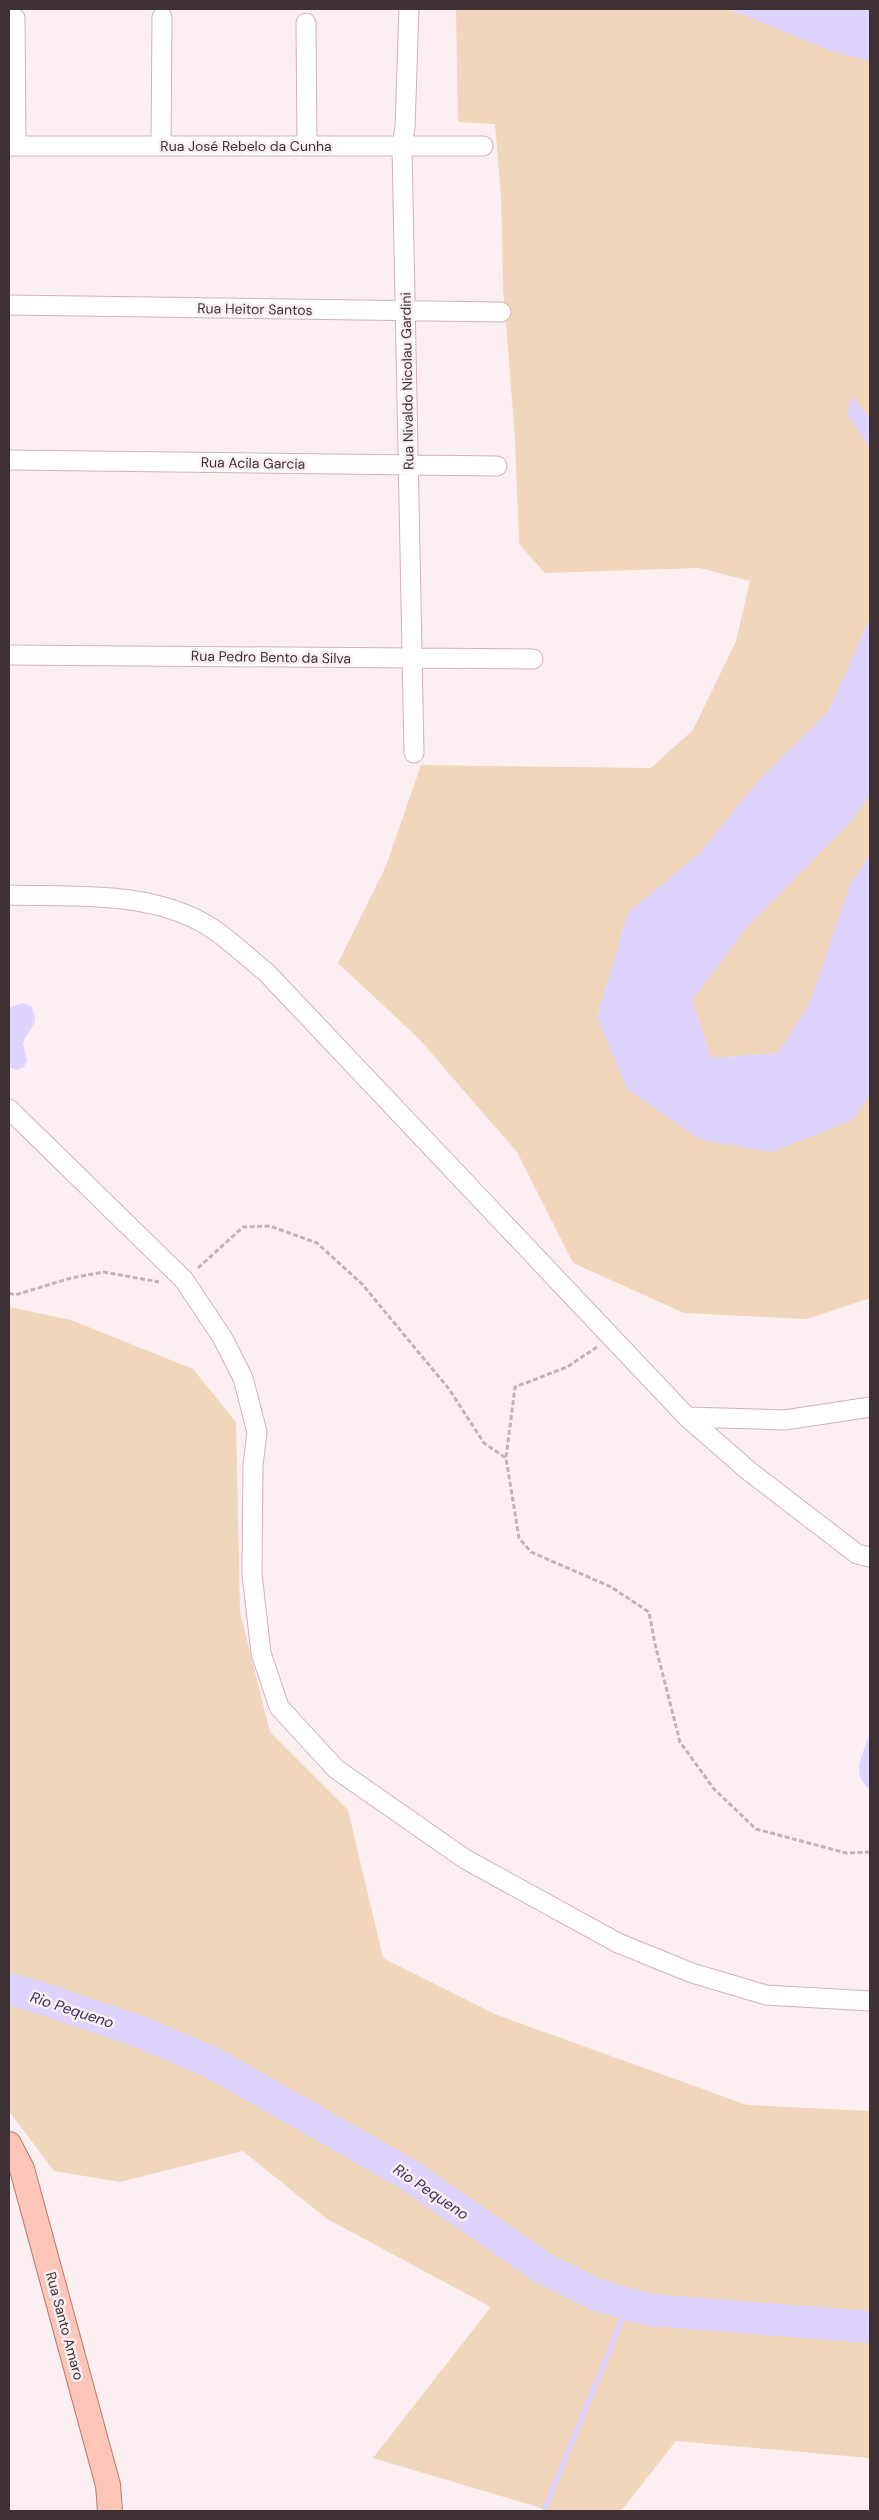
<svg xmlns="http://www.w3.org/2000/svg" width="879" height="2520" font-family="'DM Sans',sans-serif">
<rect width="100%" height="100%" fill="#fceff2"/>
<path fill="#f0d6bb" d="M456,9H728L832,51L870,61V419L852,396L847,414L870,447V619L828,712L759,780L700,853L628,913L597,1018L852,1120L870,1095V1298L807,1319L684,1313L573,1263L517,1152L419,1039L338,963L386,866L421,765L651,768L693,730L736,641L750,581L699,568L545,573L519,544L515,438L503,286L501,195L495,124L458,122Z
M870,795V855L851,882L809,1005L778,1053L711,1058L692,1000L744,930L849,823Z
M9,1307L71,1320L193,1369L236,1422L240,1612L270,1732L348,1810L383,1958L497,2015L747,2105L870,2111V2458L676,2441L621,2511H551L373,2458L491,2307L327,2219L243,2151L120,2182L54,2171L9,2111Z"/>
<path fill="#ded4ff" d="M728,9H870V61L832,51Z
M852,396L870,419V447L847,414Z
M870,619V795L849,823L744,930L692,1000L711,1058L778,1053L809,1005L851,882L870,855V1095L852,1120L772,1152L701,1140L627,1089L597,1018L628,913L700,853L759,780L828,712Z
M22,1003L31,1006C41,1024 30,1026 23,1043L27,1060L24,1067L16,1070L9,1067V1011L11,1007Z
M870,1733V1789C849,1776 864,1752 870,1733Z"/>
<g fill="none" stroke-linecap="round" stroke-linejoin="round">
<path stroke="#ded4ff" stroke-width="5.5" d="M544,2511L622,2320L632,2305"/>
<path stroke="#ded4ff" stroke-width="32" d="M9,1989L41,1998L143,2033L213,2063L409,2175L543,2268L597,2295L650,2310L870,2327"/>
<defs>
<path id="minor" d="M409,9L405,127L402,147L414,753
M15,18L16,146
M306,23L307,146
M9,146H483
M161,146L162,17
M9,305L501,312
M9,460L497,466
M9,655L533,659
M9,895C76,897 154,890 213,929C231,941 248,958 266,972L687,1417L749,1471L857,1554L870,1557
M9,1109L184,1280L222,1337L243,1378L257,1432L253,1465L252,1574L261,1653L279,1707L336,1769L465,1859L618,1943L692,1973L766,1995L870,2001
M687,1417L785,1420L870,1407"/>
<path id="major" d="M9,2144L22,2169L108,2485L110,2511"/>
</defs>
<use href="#minor" stroke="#d1b2b9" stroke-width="21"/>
<use href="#major" stroke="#b8786b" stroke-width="26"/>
<path stroke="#c0b4b7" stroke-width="3" stroke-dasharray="5 2.5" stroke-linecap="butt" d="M198,1268L243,1227L270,1226L317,1243L362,1284L449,1389L484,1443L506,1458
M9,1293L15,1295L71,1278L104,1272L159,1282
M597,1347L567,1367L515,1387L506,1458L519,1538L531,1552L611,1587L649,1612L655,1644L680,1742L714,1789L756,1829L846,1853L870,1852"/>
<use href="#minor" stroke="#fff" stroke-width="19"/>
<use href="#major" stroke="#fdc5b8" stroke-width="24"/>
</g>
<g text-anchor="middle" stroke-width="5" stroke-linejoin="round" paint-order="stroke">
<g font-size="14" fill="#3d3134" stroke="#fceff2">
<text x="246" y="151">Rua José Rebelo da Cunha</text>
<text transform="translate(255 309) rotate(1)" y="5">Rua Heitor Santos</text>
<text transform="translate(407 381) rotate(-91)" y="5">Rua Nivaldo Nicolau Gardini</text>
<text transform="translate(253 463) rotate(1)" y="5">Rua Acila Garcia</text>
<text transform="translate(271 657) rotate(1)" y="5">Rua Pedro Bento da Silva</text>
<text transform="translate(65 2326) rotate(75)" y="5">Rua Santo Amaro</text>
</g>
<g font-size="15" font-style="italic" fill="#3b2c5f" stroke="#fceff2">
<text transform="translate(72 2010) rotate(18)" y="5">Rio Pequeno</text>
<text transform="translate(431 2192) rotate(34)" y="5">Rio Pequeno</text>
</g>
</g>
<rect width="879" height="2520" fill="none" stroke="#3d3134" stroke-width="20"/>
</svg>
